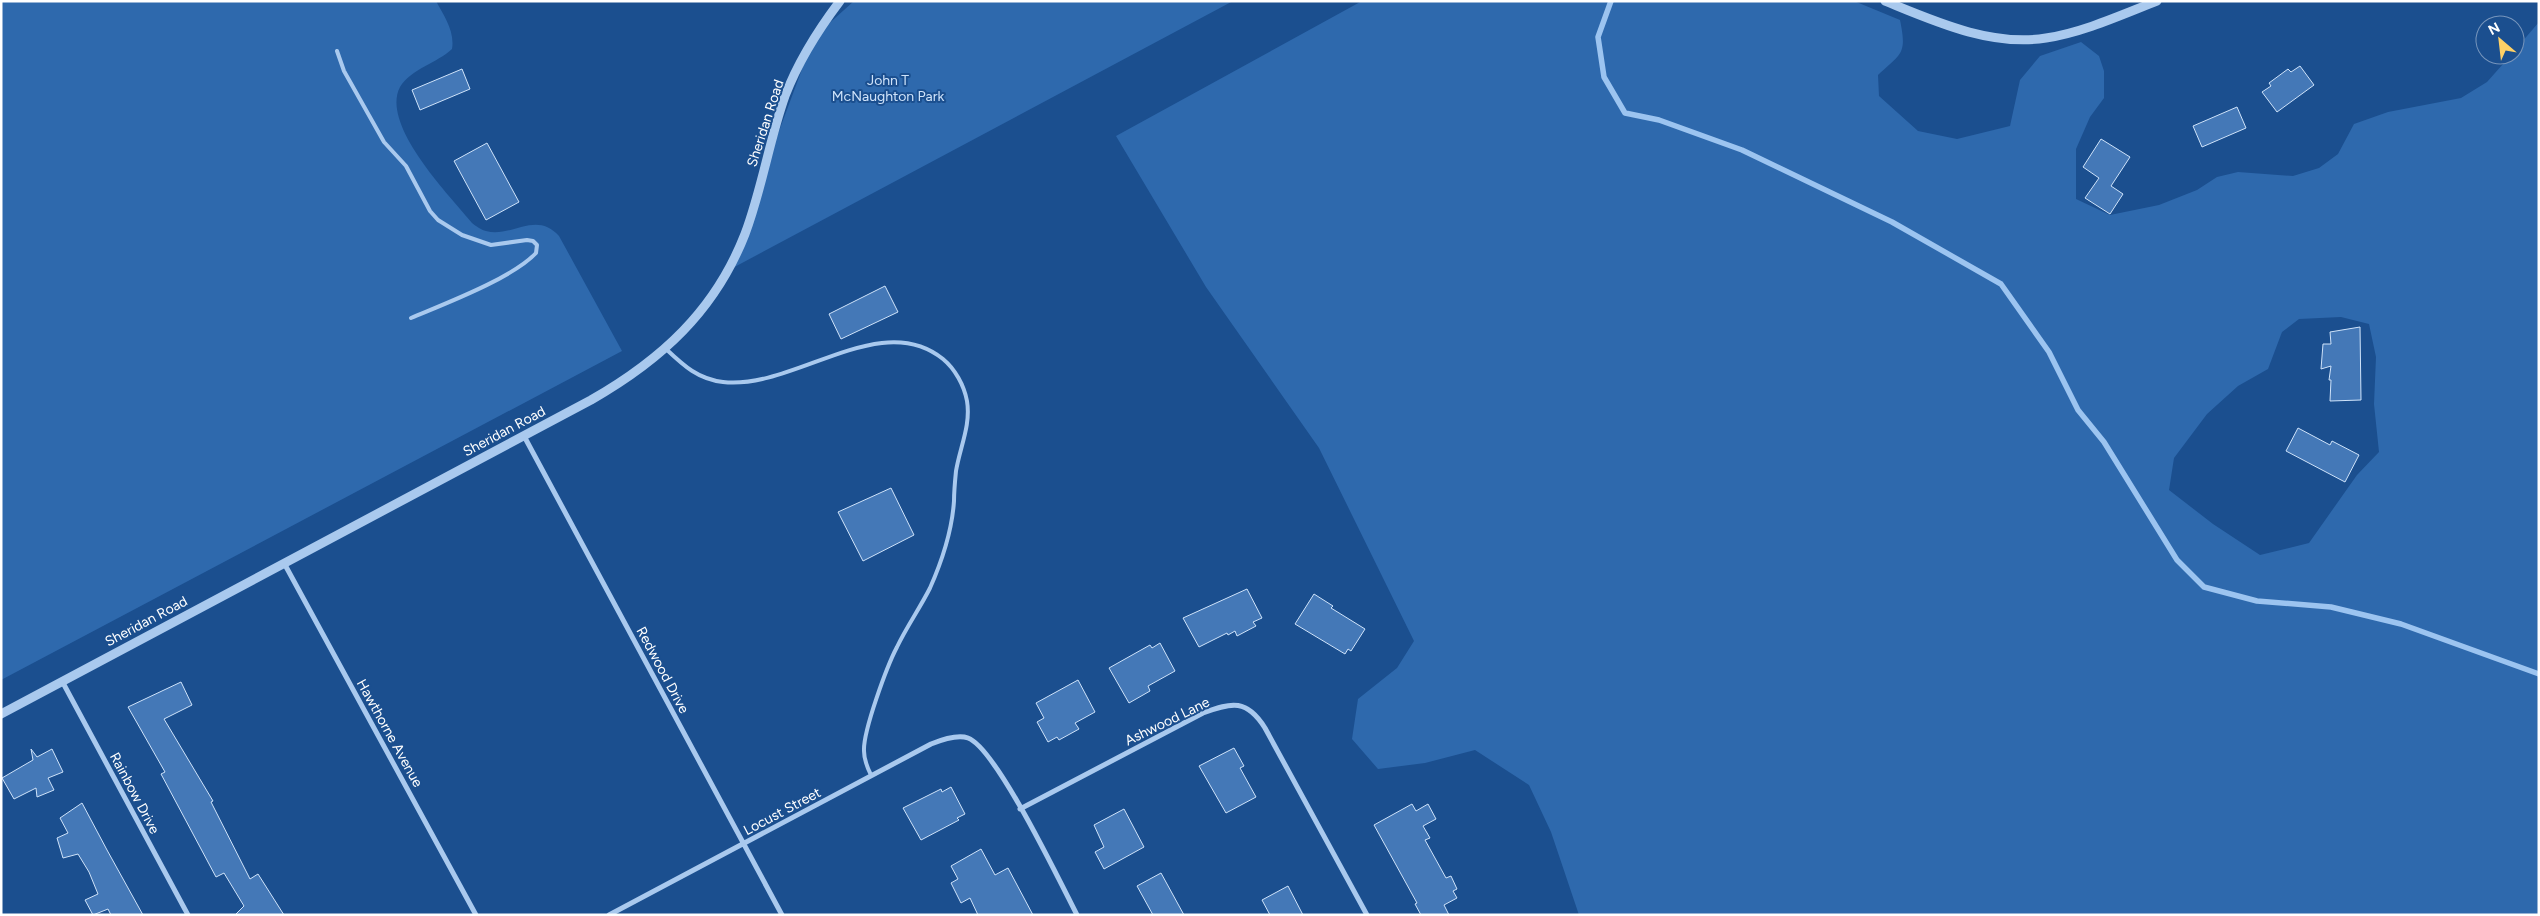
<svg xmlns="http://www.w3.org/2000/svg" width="2540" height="916" font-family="Figtree,sans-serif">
<rect width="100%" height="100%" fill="#1b4f8f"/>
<path fill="#2e69ad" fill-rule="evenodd" d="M1,1H436C444,16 455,31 452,49C437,63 411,69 400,87C380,125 450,196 472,223C476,226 481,230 486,231C512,238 536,210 559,236L622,351L1,680Z
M854,1H1233L727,271L814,37Z
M1362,1H1854L1900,20C1907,54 1902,53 1878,75L1879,96L1918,131L1957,139L2010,126L2020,80L2040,56L2081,42L2099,56L2104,71V98L2090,117L2076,149V199L2110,215L2159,205L2197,190L2217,177L2238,172L2293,176L2319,168L2338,154L2354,124L2388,112L2461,98L2487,82L2511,55H2515V50L2539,22V915H1579L1551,832L1529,785L1475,750L1425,763L1378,769L1352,739L1358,699L1397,668L1414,641L1319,448L1206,287L1116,136ZM2341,317L2369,324L2376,357L2374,404L2379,452L2357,475L2309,543L2260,555L2213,524L2169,490L2174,458L2207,414L2238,386L2268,369L2282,332L2299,319Z"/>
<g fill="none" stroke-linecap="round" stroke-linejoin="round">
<path stroke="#9cc4f0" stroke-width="5.5" d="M1611,1L1598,37L1604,77L1625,113L1659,120L1742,150L1892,222L2001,284L2049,352L2078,410L2104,442L2177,560L2204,587L2257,601L2331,607L2401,624L2539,674"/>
</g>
<path fill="#4478b7" stroke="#cfe3fa" d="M2300,66L2314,85L2277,112L2262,92L2271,86L2269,83L2288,69L2291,72Z
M462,69L470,89L420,110L412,90Z
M2237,107L2246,128L2202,147L2193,126Z
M2101,139L2130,157L2111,186L2123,194L2110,214L2085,198L2099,178L2083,167Z
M487,143L519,202L486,220L454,161Z
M885,286L898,312L841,339L829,314Z
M2360,327L2361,400L2330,401L2331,380H2329L2331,366L2321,369L2323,344H2331L2330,332Z
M2298,428L2330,445L2332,441L2359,455L2345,482L2286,451Z
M891,488L914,535L863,561L838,512Z
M1247,589L1262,618L1253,622L1256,626L1237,636L1235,631L1228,635L1227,633L1199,647L1183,618Z
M1314,594L1333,606L1331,608L1365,629L1351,651L1348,649L1345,654L1295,624Z
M1160,643L1175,671L1148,686L1150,691L1129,703L1109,668L1150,645L1152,648Z
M1078,680L1095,712L1075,723L1079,729L1059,740L1057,737L1048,742L1037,722L1044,718L1036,703Z
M181,682L192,705L164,719L213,801L211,802L250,879L258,874L284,915H235L244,906L224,873L216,877L161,774L165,772L128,707Z
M1234,748L1244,766L1240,768L1256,797L1226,813L1199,766Z
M31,749L37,757L52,749L63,772L48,778L54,790L37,797L36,788L14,799L2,778L33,760Z
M951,787L965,814L957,818L959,820L921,840L903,808L941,789L942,792Z
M82,803L107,850L143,915H111L108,909L93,915L85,900L98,894L89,872L78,854L63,858L57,838L68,833L60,818Z
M1412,804L1416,811L1428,804L1436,819L1423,826L1430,838L1425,840L1446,878L1451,876L1457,889L1453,891L1457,898L1444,905L1449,915H1421L1415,904L1417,903L1374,825Z
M1124,809L1144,847L1104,869L1095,852L1104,847L1094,825Z
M981,849L995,875L1008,868L1033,915H978L970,898L961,903L951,883L958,879L951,866Z
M1161,873L1184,915H1153L1137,886Z
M1288,886L1303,915H1270L1262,900Z"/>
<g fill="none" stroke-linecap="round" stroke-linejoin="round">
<path stroke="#a9c9ee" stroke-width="4" d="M337,51L344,71L384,142L406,166L430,211L438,220L462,235L491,245L527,240L533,241L537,245L536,253C513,278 444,304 411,318
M666,349C684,366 698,379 723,382C795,390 880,308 943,359C955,369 964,385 967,401C971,425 960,447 956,471C955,481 954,491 954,501C952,531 942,561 930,588C920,608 907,626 897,647C887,666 863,731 864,751C864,760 867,767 871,775"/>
<path stroke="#a9c9ee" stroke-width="5" d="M524,436L782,915
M284,563L476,915
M62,681L188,915
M1020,809L1203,713C1232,702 1247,699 1265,728L1367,915
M609,915L931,744C941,740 957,734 968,738C996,748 1060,882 1077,915"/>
<path stroke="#a9c9ee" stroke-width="9" d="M1885,1C1934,21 1991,47 2046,38C2084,32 2121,15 2157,1
M1,714L591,400C661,360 715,311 745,234C762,189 769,141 785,96C798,62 818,30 840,1"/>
</g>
<g text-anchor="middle" stroke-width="4" stroke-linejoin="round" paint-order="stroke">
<g font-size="14" fill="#cfe3fa" stroke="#1b4f8f">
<text x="888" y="85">John T<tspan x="888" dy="16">McNaughton Park</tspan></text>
</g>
<g font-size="14" fill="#fff" stroke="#1b4f8f">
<text transform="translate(765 123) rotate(-72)" y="5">Sheridan Road</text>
<text transform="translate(504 431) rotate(-28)" y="5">Sheridan Road</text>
<text transform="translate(146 621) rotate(-28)" y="5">Sheridan Road</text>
<text transform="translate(663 670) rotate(62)" y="5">Redwood Drive</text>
<text transform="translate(1167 721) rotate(-26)" y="5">Ashwood Lane</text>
<text transform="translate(390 733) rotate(61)" y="5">Hawthorne Avenue</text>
<text transform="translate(135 793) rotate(62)" y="5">Rainbow Drive</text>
<text transform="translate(782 811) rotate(-28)" y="5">Locust Street</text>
</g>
</g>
<rect width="2540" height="916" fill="none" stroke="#ffffff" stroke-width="5"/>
<g transform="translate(2500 40) rotate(332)"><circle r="24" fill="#1b4f8f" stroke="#7695bc"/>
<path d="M0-4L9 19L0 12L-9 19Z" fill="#ffd166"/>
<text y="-8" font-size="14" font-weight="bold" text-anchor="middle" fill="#ffffff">N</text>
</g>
</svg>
